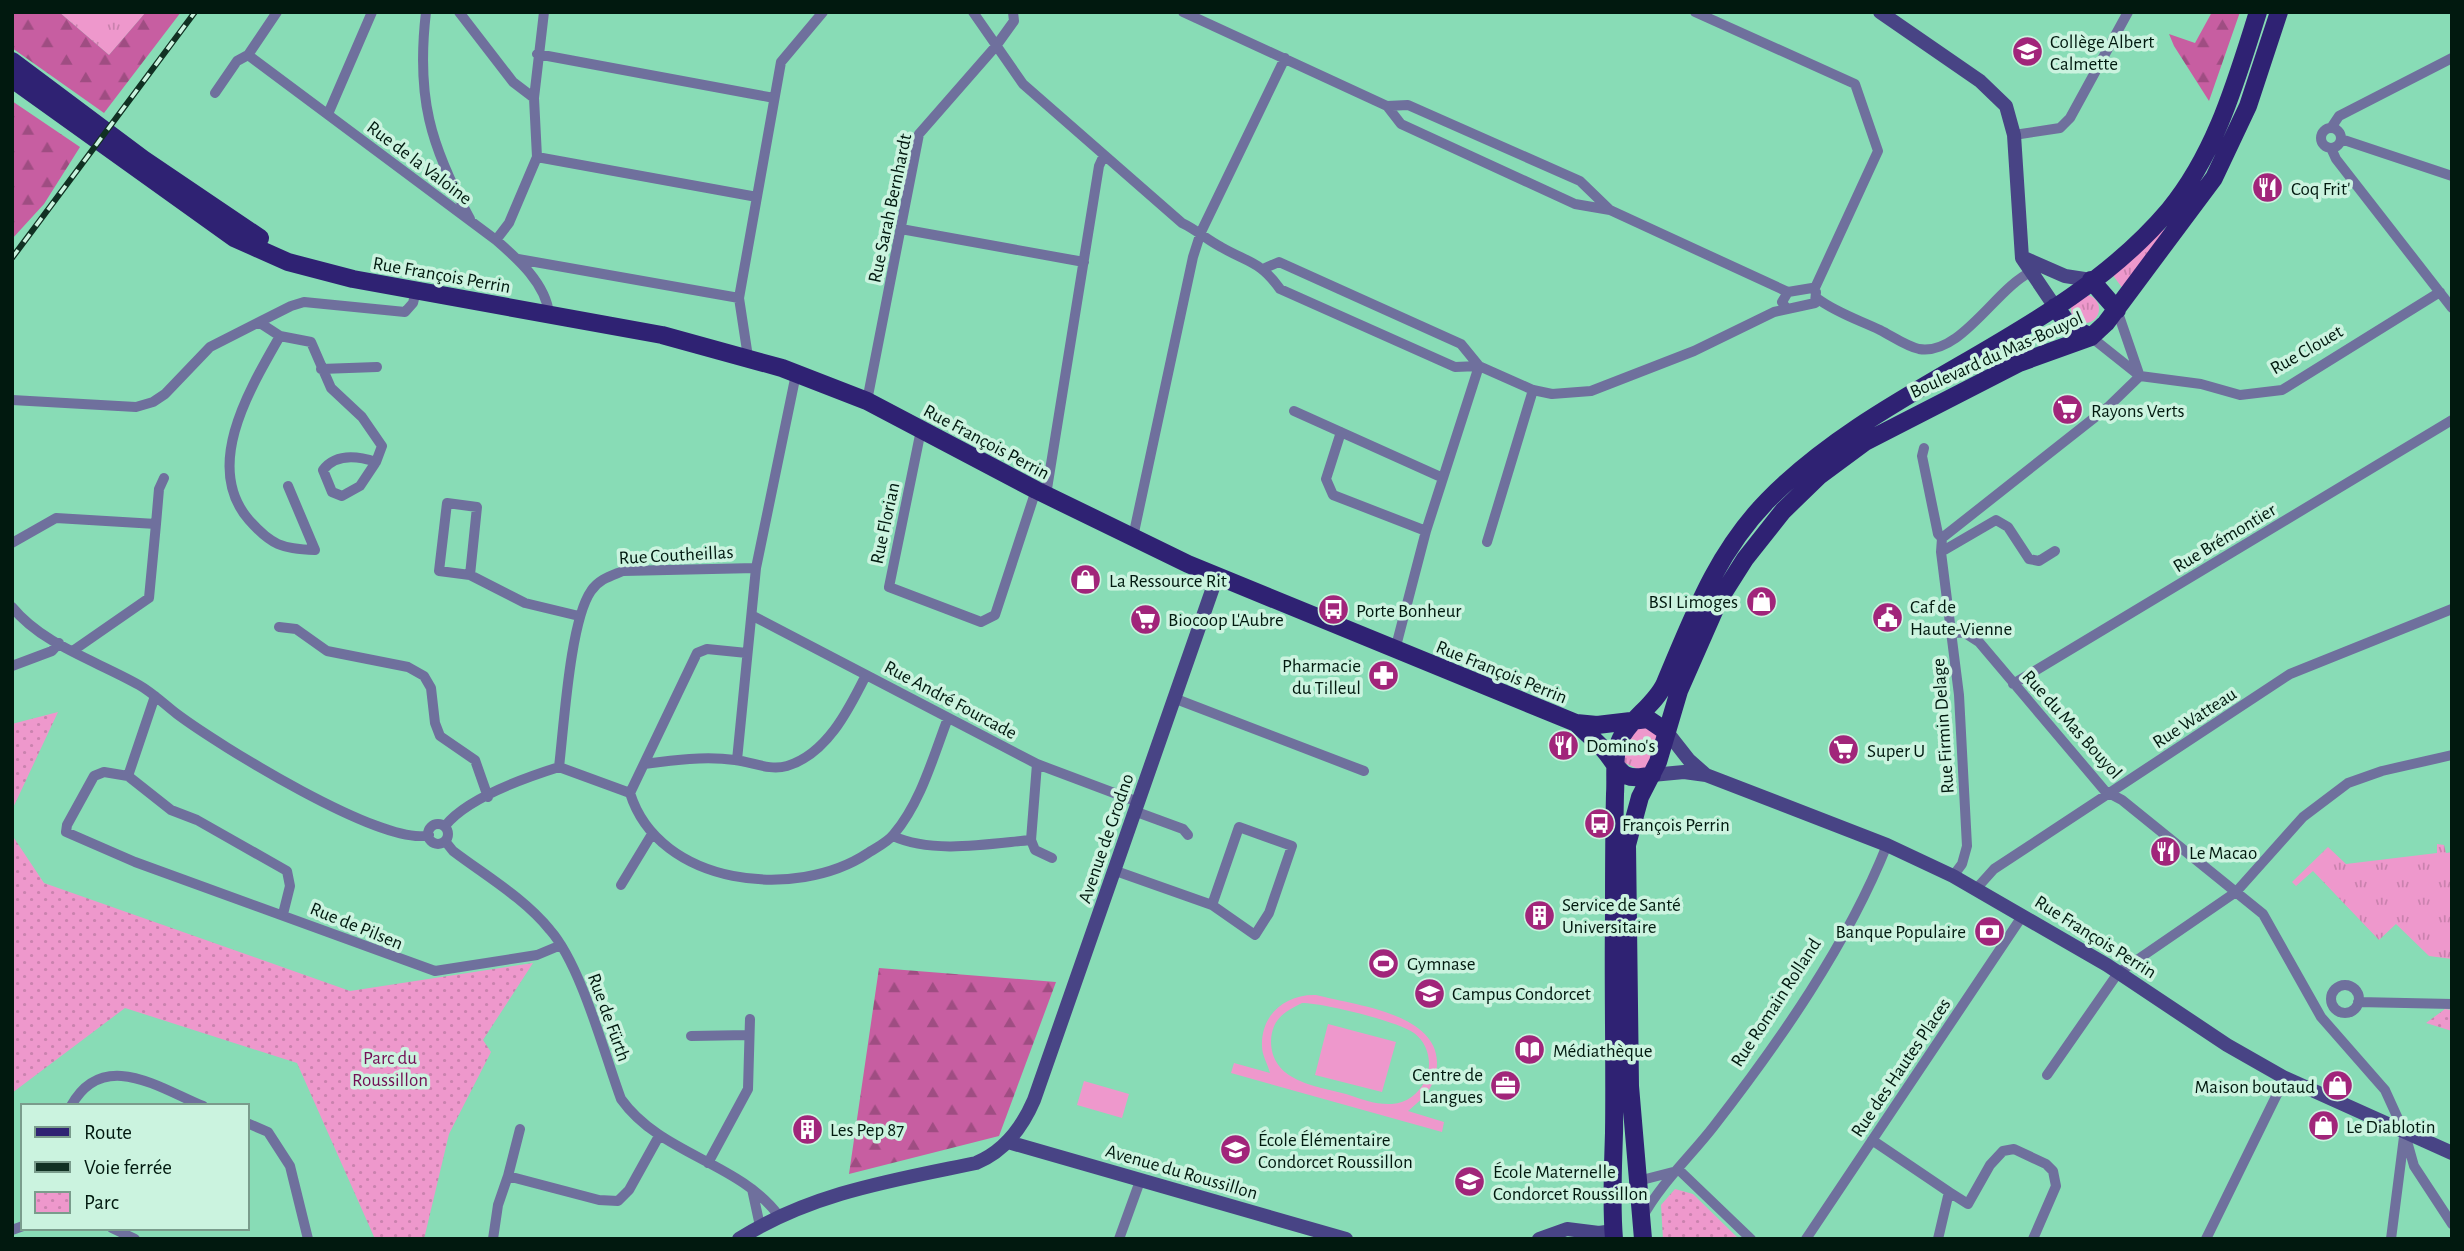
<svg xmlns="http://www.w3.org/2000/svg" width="2464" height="1251" font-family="'Alegreya Sans',sans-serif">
<defs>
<pattern id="grass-tufts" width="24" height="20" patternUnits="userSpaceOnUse" patternTransform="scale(1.75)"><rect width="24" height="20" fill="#ee98cc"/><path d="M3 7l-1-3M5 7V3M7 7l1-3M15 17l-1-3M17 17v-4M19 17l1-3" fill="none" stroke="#ca82ae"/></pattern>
<pattern id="forest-firs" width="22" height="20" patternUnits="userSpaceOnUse" patternTransform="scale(1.75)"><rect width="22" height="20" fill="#c75ea1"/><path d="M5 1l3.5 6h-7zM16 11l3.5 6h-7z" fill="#9f4d82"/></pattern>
<pattern id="park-dots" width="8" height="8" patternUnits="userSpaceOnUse" patternTransform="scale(1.75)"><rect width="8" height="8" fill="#ee98cc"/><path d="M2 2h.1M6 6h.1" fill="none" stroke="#ca82ae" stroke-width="1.8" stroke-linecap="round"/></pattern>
</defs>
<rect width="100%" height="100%" fill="#88dcb6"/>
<path fill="url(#grass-tufts)" d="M59,12H146L109,55Z
M2162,229L2166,232L2123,289L2112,274Z
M2071 309a14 14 0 1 1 28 0a14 14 0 1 1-28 0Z
M1647,727L1657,735L1649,766L1642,771L1623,762L1627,744L1638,728Z
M2437,844L2444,845L2446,853L2452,852V959L2429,956L2396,924L2379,940L2313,871L2296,886L2292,882L2328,847L2346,864L2437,853Z"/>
<path fill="url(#forest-firs)" d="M12,12H59L109,55L146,12H181L104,113L12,48Z
M2212,12H2240L2209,101L2174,46L2169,34L2195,43Z
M12,101L80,147L44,204L12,239Z
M879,968L1056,982L999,1136L849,1174Z"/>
<path fill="url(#park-dots)" d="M58,712L12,810V724Z
M12,835L44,883L350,991L533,963L483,1040L491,1052L449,1134L424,1239H375L297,1063L125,1008L12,1093Z
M2445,1009L2452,1010V1031L2426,1023Z
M1675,1189L1693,1194L1739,1239H1663L1661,1205Z"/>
<path fill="#ee98cc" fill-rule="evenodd" d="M1316,995C1354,1005 1436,1013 1437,1062C1437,1085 1425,1097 1408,1111L1444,1122L1442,1132L1231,1073L1234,1063L1270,1073C1268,1064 1262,1056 1262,1046C1261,1014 1286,994 1316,995ZM1302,1003C1323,1003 1397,1021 1414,1033C1429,1044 1433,1065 1425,1081C1418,1094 1407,1103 1392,1104C1376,1105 1361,1099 1346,1094C1315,1086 1271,1081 1271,1041C1272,1019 1284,1012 1302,1003Z
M1328,1024L1396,1042L1382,1092L1315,1075Z
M1084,1081L1129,1094L1122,1118L1077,1105Z"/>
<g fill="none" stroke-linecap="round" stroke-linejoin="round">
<path stroke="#6f709d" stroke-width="10" d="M277,12L248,55L496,240C518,259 546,284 549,314
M426,12C416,97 430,145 470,219
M459,12L513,82L534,98
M973,12L1023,84L1182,223C1197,230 1207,240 1221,247C1249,263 1260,261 1280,289L1455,367L1479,366L1533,390L1552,394L1591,391L1694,351L1774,312L1815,303L1816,292L1812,288L1788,292L1782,302L1786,308
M1183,12L1387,106L1401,124L1575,204L1610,210L1788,292
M1695,12L1855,84L1878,151L1814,290
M537,54L774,98
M215,93L237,61L248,55
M1387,106L1408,105L1580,181L1610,210
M328,114L372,12
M2331,128L2339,116L2452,58
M2321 138a10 10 0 1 1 20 0a10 10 0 1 1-20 0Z
M2014,135L2060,128L2070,118L2128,12
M2341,139L2452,176
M2331,148L2336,159L2452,308
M537,157L757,197
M901,229L1084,262
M496,240L509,223L537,157L534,98L544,12
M518,259L739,298
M1265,268L1279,262L1461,344L1479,366
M1818,299C1837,313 1859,320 1880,330C1892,336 1906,346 1919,349C1961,356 1996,288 2031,272
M2117,310L2139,374
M260,323L280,336C251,387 202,466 249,520C271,545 282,549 315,550L288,486
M280,336L311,342L331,388L362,417L382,446L376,462C358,456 336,453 323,470L332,492L342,496L360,486L376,462
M2091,337L2140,376L2201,384L2240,395L2282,390L2440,292
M748,357L739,298L781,62L823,12
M321,369L377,367
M12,400L136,407L153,402L165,394L210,347L291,306L304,302L405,312L413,303L416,291
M867,401L919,134L996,46L1014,21L1013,12
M1294,411L1443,478
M921,430L889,587L981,622L995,615L1036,490
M1341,432L1326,479L1333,495L1426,531
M1924,448L1922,456L1938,534L1942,538L1941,552L1959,695L1967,846L1962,864L1953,876
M1046,495L1099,166L1104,155
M156,524L159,489L164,478
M1133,537L1193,257L1201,232L1285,58
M1942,538L2108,407L2140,376
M1487,542L1533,390
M12,543L56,518L156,524L149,598L74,650
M1941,552L1996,520L2008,527L2029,559L2039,561L2055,551
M470,575L439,571L447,503L477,507L470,575L525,603L579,616
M12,607C43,645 97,661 139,685C153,693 164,704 177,714C217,744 384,848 429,835
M753,616L1037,764L1138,802
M279,627L296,629L327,651L408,667L424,676L431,688L435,723L440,736L475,760L488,797
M1953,632L1965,633L1979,642L2105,791L2122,800L2263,914L2321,1017L2385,1090L2405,1134L2414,1166L2452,1224
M1395,650L1426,531L1479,366
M12,666L52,651L59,643
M2013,684L2452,420
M155,696L128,776L171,810L197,820L287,871L290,886L283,914
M1176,699L1364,771
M737,760L756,568
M644,764C674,760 705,756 735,760C753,762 769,771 787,766C827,754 849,709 866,675
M559,767L630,793
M128,776L104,772L94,776L67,825L66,832L135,862L435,971L537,955L561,945
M630,793C659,886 796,901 868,853C876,848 888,842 894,834C921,802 933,757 948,718
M630,793L697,653L707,649L747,653
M1134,811L1183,829L1188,835
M428 834a10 10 0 1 1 20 0a10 10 0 1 1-20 0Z
M445,826C467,798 524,778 559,767C564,726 570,621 591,591C599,579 611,576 623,571L756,568L796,374
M893,836C932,854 988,844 1031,840L1037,764
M1031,840L1035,850L1052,858
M445,841L453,851C486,876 524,898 550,930C581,965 604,1053 621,1099C661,1155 739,1162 779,1216
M1113,870L1212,905L1255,935L1269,913L1292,846L1239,827L1212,905
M621,885L652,834
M1976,889L1994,869L2290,674L2452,609
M2331 999a14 14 0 1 1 28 0a14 14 0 1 1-28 0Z
M2358,1002L2452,1004
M691,1036L749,1035
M2047,1075L2118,973L2236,892L2303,817L2348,783L2382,771L2452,755
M71,1106C103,1048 159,1088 203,1106
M247,1123L268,1132L290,1166L308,1239
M1872,1140L1949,1192L1938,1239
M708,1163L748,1089L750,1019
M1679,1170L1751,1239
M508,1176L520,1129
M1638,1181L1673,1172
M752,1189L760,1226
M1949,1192L1968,1204L1990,1165L2003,1151L2014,1149L2046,1164L2053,1171L2056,1186L2033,1239
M1642,1218C1661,1183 1690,1157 1714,1126C1780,1041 1847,945 1887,845
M112,1228L135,1239
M12,1230L23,1226
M493,1239L498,1205L508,1176L599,1200L618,1201L629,1190L659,1136
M1119,1239L1140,1181
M1806,1239L2023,915
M2206,1239L2285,1078
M2391,1239L2404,1137"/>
<path stroke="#484485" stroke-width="14" d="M1880,12L1980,81L2006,106L2014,135L2022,258L2055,307
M2024,258L2065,276L2091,280
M1667,732L1689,760L1706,775
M1652,775L1684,772L1706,775L1887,845L1953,876L2107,965L2227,1045L2285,1078L2452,1153
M1008,1142L1346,1239
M739,1239C811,1193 894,1180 976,1163C1005,1151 1022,1128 1034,1100L1217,576
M1539,1239L1567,1229L1599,1233L1613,1231"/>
<path stroke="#2f2273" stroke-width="18" d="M12,61L143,159L260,238
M12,79L234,238L288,262L353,279L662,335L782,368L867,401L1036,490L1188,564L1576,723L1597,725L1648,719L1667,732
M2091,280L2117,310
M2055,307L2070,327L2091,337
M1576,723C1585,732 1595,740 1604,750C1621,770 1620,783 1652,775
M1614,1239C1611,1204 1613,1168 1614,1133C1615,1061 1613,988 1614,915C1614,875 1614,834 1615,794C1616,780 1614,763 1617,749C1623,722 1654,708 1665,683C1693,617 1716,553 1768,500C1884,382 2062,337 2169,210C2216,153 2236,81 2258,12
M1643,1239L1630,1086L1627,845L1640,797L1658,762L1679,691L1719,600L1745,559L1783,511L1819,476L1865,442L2019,363L2091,337L2106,323L2214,178L2248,106L2279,12"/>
<defs>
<path id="rail" d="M12,258L195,12"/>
</defs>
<use href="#rail" stroke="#113123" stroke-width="6"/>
<use href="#rail" stroke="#cbf3df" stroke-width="3.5" stroke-dasharray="10" stroke-linecap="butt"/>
</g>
<defs>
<symbol id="school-disc" viewBox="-11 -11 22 22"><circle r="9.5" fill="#a1257a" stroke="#cbf3df"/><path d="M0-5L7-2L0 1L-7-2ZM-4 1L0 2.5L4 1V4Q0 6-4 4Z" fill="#fff"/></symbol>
<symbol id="restaurant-disc" viewBox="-11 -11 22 22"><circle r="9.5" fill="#a1257a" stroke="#cbf3df"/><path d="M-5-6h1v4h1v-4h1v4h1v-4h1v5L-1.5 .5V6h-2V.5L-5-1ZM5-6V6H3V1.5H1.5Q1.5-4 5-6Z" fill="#fff"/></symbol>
<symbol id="supermarket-disc" viewBox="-11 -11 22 22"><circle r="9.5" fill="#a1257a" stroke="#cbf3df"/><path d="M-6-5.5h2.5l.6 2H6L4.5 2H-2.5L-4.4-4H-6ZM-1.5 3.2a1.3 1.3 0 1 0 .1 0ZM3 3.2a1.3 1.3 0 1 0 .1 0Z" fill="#fff"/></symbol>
<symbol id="shop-disc" viewBox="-11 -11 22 22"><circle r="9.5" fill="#a1257a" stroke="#cbf3df"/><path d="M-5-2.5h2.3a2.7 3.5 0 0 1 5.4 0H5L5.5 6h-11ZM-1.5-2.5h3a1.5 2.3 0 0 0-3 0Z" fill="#fff"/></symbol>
<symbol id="bus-disc" viewBox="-11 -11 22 22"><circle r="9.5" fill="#a1257a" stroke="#cbf3df"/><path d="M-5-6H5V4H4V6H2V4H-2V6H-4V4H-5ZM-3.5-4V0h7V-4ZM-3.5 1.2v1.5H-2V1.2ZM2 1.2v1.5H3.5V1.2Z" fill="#fff"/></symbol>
<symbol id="civic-disc" viewBox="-11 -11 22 22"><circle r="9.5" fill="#a1257a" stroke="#cbf3df"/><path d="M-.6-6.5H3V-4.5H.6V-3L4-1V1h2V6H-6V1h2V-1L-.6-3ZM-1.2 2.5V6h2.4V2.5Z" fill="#fff"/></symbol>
<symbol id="pharmacy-disc" viewBox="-11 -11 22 22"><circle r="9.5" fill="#a1257a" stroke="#cbf3df"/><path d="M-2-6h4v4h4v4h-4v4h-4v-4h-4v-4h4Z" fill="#fff"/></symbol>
<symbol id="building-disc" viewBox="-11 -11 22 22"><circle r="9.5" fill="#a1257a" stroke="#cbf3df"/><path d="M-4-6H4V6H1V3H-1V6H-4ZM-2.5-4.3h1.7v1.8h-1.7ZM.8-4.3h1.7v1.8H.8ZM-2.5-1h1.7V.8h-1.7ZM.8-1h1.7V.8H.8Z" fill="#fff"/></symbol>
<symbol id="bank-disc" viewBox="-11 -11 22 22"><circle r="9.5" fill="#a1257a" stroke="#cbf3df"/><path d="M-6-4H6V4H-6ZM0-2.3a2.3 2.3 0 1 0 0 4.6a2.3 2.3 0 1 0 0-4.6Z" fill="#fff"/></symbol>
<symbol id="stadium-disc" viewBox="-11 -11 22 22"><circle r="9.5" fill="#a1257a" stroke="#cbf3df"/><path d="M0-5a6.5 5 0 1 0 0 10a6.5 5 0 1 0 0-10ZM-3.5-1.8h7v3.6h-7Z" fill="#fff"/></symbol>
<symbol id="university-disc" viewBox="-11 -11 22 22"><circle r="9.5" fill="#a1257a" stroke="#cbf3df"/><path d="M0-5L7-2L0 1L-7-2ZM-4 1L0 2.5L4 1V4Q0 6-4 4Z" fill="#fff"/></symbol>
<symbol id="library-disc" viewBox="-11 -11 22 22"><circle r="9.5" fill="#a1257a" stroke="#cbf3df"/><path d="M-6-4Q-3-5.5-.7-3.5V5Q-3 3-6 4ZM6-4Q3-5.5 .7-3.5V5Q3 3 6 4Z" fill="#fff"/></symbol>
<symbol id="office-disc" viewBox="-11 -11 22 22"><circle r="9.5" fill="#a1257a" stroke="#cbf3df"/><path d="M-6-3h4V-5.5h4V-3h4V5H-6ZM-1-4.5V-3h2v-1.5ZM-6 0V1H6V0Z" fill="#fff"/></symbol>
</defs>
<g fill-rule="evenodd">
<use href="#school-disc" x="2010" y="34" width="35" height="35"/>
<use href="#restaurant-disc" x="2250" y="170" width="35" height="35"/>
<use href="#supermarket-disc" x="2050" y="392" width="35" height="35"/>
<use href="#shop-disc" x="1068" y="562" width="35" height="35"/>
<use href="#shop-disc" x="1744" y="584" width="35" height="35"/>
<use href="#bus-disc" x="1316" y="592" width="35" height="35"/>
<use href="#civic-disc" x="1870" y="600" width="35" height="35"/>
<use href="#supermarket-disc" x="1128" y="602" width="35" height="35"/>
<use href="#pharmacy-disc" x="1366" y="658" width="35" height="35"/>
<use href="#restaurant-disc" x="1546" y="728" width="35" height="35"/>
<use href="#supermarket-disc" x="1826" y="732" width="35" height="35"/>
<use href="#bus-disc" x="1582" y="806" width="35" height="35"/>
<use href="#restaurant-disc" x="2148" y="834" width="35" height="35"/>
<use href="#building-disc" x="1522" y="898" width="35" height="35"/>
<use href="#bank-disc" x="1972" y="914" width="35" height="35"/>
<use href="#stadium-disc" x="1366" y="946" width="35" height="35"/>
<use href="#university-disc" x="1412" y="976" width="35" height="35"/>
<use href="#library-disc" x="1512" y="1032" width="35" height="35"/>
<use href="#office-disc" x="1488" y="1068" width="35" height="35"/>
<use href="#shop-disc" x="2320" y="1068" width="35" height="35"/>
<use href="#shop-disc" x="2306" y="1108" width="35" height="35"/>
<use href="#building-disc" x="790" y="1112" width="35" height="35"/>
<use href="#school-disc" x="1218" y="1132" width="35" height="35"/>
<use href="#school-disc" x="1452" y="1164" width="35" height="35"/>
</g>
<g text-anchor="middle" stroke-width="7" stroke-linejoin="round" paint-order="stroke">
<g font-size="19" fill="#01190f" stroke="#cbf3df" text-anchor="start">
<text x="2050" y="48">Collège Albert<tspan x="2050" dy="22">Calmette</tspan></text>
<text x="2291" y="195">Coq Frit'</text>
<text x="2091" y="417">Rayons Verts</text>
<text x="1109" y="587">La Ressource Rit</text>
<text x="1738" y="608" text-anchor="end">BSI Limoges</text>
<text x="1910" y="613">Caf de<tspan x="1910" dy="22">Haute-Vienne</tspan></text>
<text x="1356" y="617">Porte Bonheur</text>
<text x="1168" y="626">Biocoop L'Aubre</text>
<text x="1361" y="672" text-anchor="end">Pharmacie<tspan x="1361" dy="22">du Tilleul</tspan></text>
<text x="1586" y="752">Domino's</text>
<text x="1867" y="757">Super U</text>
<text x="1622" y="831">François Perrin</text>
<text x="2189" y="859">Le Macao</text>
<text x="1562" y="911">Service de Santé<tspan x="1562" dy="22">Universitaire</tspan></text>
<text x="1966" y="938" text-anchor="end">Banque Populaire</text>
<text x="1407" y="970">Gymnase</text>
<text x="1452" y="1000">Campus Condorcet</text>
<text x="1553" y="1057">Médiathèque</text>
<text x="1483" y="1081" text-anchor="end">Centre de<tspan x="1483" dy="22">Langues</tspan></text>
<text x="2315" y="1093" text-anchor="end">Maison boutaud</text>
<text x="2346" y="1133">Le Diablotin</text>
<text x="830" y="1136">Les Pep 87</text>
<text x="1258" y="1146">École Élémentaire<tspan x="1258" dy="22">Condorcet Roussillon</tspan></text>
<text x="1493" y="1178">École Maternelle<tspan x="1493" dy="22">Condorcet Roussillon</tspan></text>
</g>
<g font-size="19" fill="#01190f" stroke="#cbf3df">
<text transform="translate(420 162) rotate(37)" y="7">Rue de la Valoine</text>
<text transform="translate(889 208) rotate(-78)" y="7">Rue Sarah Bernhardt</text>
<text transform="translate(442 274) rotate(10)" y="7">Rue François Perrin</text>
<text transform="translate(2306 349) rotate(-30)" y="7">Rue Clouet</text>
<text transform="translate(1996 354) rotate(-24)" y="7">Boulevard du Mas-Bouyol</text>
<text transform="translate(987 441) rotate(28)" y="7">Rue François Perrin</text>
<text transform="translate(884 523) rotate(-78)" y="7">Rue Florian</text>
<text transform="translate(2224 537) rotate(-31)" y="7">Rue Brémontier</text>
<text transform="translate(676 554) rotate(-3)" y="7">Rue Coutheillas</text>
<text transform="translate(1502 671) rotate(22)" y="7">Rue François Perrin</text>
<text transform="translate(951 699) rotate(28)" y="7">Rue André Fourcade</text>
<text transform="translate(2194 717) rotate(-33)" y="7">Rue Watteau</text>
<text transform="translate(2073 724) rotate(48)" y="7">Rue du Mas Bouyol</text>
<text transform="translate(1942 726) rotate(-94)" y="7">Rue Firmin Delage</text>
<text transform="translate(1105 838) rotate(-71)" y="7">Avenue de Grodno</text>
<text transform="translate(357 925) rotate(22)" y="7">Rue de Pilsen</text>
<text transform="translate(2096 936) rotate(32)" y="7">Rue François Perrin</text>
<text transform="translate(1775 1002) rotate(-57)" y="7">Rue Romain Rolland</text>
<text transform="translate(610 1017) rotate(70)" y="7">Rue de Fürth</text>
<text transform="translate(1900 1067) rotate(-56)" y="7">Rue des Hautes Places</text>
<text transform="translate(1182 1171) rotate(16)" y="7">Avenue du Roussillon</text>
</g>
<g font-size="19" fill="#731055" stroke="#cbf3df">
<text x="390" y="1064">Parc du<tspan x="390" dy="22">Roussillon</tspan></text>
</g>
</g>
<rect width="2464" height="1251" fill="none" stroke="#01190f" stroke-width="28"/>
<rect x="21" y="1104" width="228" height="126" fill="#cbf3df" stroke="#7a9c8c" stroke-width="2"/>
<rect x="35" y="1127" width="35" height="10" fill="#2f2273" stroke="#7a9c8c" stroke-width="2"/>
<text x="84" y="1139" font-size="21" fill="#01190f">Route</text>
<rect x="35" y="1162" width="35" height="10" fill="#113123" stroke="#7a9c8c" stroke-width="2"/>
<text x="84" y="1174" font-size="21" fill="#01190f">Voie ferrée</text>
<rect x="35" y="1192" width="35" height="21" fill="url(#park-dots)" stroke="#7a9c8c" stroke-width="2"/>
<text x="84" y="1209" font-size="21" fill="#01190f">Parc</text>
</svg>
